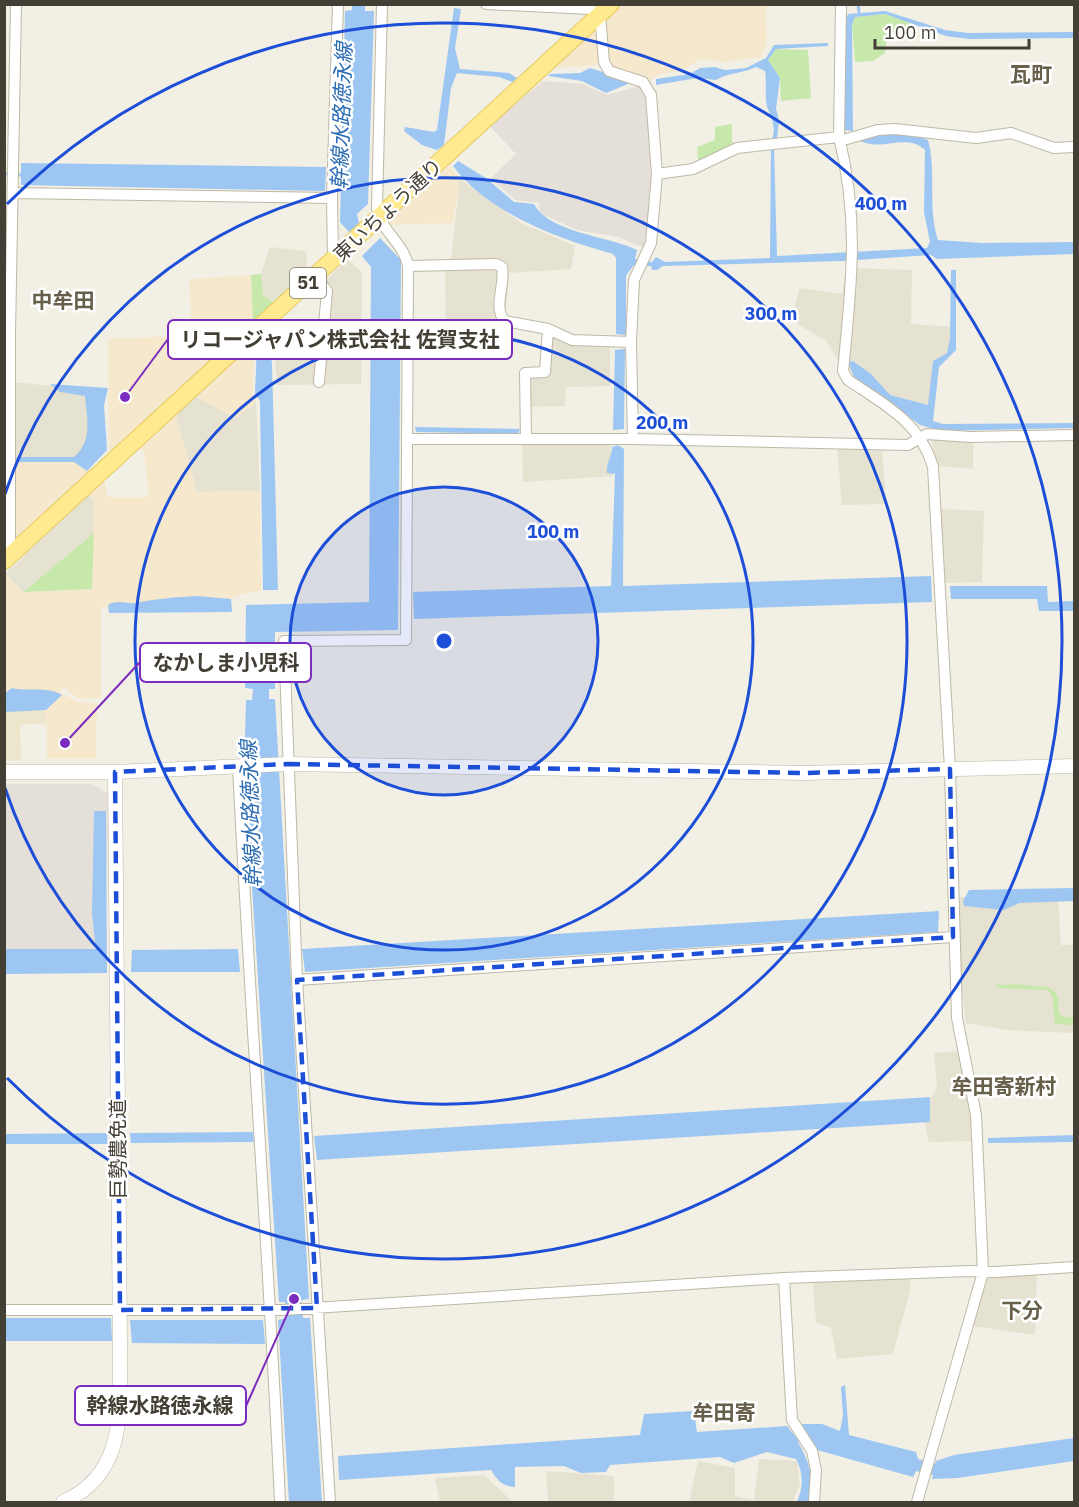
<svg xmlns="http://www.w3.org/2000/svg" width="1079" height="1507" font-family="'IBM Plex Sans','Noto Sans JP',sans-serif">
<rect width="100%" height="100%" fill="#f2efe4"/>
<path fill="#e6e2d1" d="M460,179L521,223L575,246L571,269L509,273L505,324L500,330L446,333L445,269L451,259Z
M270,247L306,251L308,276L277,305L263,295L261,274Z
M347,259L362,272L361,384L277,385L273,339L269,331L282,321L294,331L318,332L323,293L317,289Z
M846,268L912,270L911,324L952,327L953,349L936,363L930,414L887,398L837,359L826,341L791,320L800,288L842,294Z
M548,324L572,337L610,338V386L566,387L565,406L522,407L521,369L542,367L543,332Z
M4,331H14L13,382L90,390L92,438L5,550Z
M194,396L236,418L256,402L260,491L197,492L176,416Z
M522,435H610L613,476L523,482Z
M930,437L973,441V469L938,466Z
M837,446L882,447L886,504L842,505Z
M89,494L94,502V533L23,592L5,574Z
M940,509L984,511L982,582L944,583Z
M958,897H1058L1061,945H1074V1033L1006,1030L966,1023L961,981Z
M960,1051L971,1110L973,1141L929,1142L923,1113L937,1087L934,1053Z
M1037,1274L1035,1335L973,1326L986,1278Z
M910,1277V1290L893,1354L837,1359L831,1328L816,1322L813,1282Z
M759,1459L797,1461L800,1484L793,1502H689L698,1461L735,1468V1496L754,1500Z
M546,1471L614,1476V1502H548Z
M484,1475L513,1502H440L435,1478Z"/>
<path fill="#f6e8cd" d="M622,5H766L767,40L762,57L724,62L701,59L680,71L660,74L649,81L635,73L599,65L552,68Z
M450,166L460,179L453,223L390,225L389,221Z
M251,275L253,324L109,454L108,338L192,336L189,279Z
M254,344L253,396L256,402L236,418L194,396Z
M176,416L197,492L260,491L261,591L243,594L231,599L101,607V698L79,699L64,688L59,692L78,702L97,703L96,759H47V726L43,704L5,695V574L23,592L92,589L94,502L89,494L104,481L108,497H149L144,452L140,449Z
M13,459L80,460L90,471L13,542Z"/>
<path fill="#e4e0d9" d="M543,81L583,84L607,95L639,86L647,99L654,179L644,248L618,237L577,230L540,213L539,203L515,200L491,178L516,154L489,126Z
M5,784H92L109,794L104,949L5,955Z"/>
<path fill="#ece6cd" d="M43,704L47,723L20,725L21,760L5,761V707Z"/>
<path fill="#c7e8ab" d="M885,14L910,23L887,36L885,53L873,61L855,62L852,25L855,17Z
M776,49L808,50L811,98L781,101L780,78L768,60Z
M732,124V147L698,164L697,147L715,140V127Z
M261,274L263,295L277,305L253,324L251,275Z
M94,533L92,589L23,592Z
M1020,984C1031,988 1055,982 1058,998C1059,1005 1057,1010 1061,1016L1074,1018V1025L1055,1024L1052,996L1048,990L999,988L995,985Z"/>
<path fill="#9dc7f2" d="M352,5H365V11H374L368,204L357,214L359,224L349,232L340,222L345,11L352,10Z
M454,8L461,9L455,48L460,69L509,73L517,78L513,82L499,77L457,73L451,88L444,145L437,150L422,145L404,131L405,127L434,132L437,130Z
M885,11L945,30L968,33L1074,32V38L969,39L946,36L885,14L855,17L852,25L853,131L844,130L845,21L848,14Z
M828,43V46L776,49L768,60L780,78L776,109L779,120L777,139L774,146L777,256L927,248L930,242L924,212L925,150C909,135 889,147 871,144C867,144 861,141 857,140C881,135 905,130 928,140C937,173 927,207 938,240L982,243L1074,242V254L937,259L931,255L841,261L663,266L657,270H652L651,266H633L626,276V335L616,334V258L613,254C558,239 488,213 453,166L458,161L486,178L514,202L534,204C549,233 609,236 637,250L635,259L652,262L656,257L665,262L770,258L771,141C777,130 772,119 768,109C764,100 767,81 765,71L756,67C742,74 729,72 716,80L697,78L656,85V79L690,74L700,68L715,67L725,70L746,68L766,58L774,45Z
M590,68L625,79L628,84L606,93L582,81L548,76L550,74L580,73Z
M21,163L326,167L325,191L21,185Z
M380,238L401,260L398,630L275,632V689H269V699H275L309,1299L301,1300L303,1318H310L322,1502H289L278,1320L287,1318L285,1302H279L249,841L245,737L246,700H252L253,689L245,688L246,605L369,602L371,267L362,256Z
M951,270H956V350L939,367L933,421L943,424L1074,423V428L942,431L920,425L854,377L848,362L853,361L871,374L890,395L928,405L933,361L947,353L950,339Z
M269,336L272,364L278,590H263L260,401L255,393L257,344Z
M625,349L624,429L613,430L615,350Z
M50,384L108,388L104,405L107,450L87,471L74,462H15V457H74C93,441 87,418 85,396L60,392Z
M415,427L520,429L518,434L416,432Z
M618,445L624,449L623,586L931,576L932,602L414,619L413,592L611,586L615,474L607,473C606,462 612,457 612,447Z
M950,586H1047L1048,602L1074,601V611H1039L1037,599H951Z
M197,596L231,599L232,612L109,613L108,605C116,599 126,604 135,603C157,599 175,597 197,596Z
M12,688C29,692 47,686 62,695L46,710L5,712V693Z
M94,811H106L107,973L5,974V949H96L92,914Z
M1074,888V901L1019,903L1004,910L964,906L963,901L969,890Z
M939,911L938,932L305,972L302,949Z
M238,949L240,972H131L132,950Z
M930,1097V1122L317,1160L314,1136Z
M253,1132L254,1142L131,1143L130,1133Z
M107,1133L108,1144H5V1134Z
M1074,1135V1142L988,1143V1138Z
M5,1318H111L112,1341H5Z
M130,1320H263L265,1344L132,1343Z
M845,1385L849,1435L916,1452L918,1459L935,1464L936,1461L954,1455L1074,1438V1461L957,1478L932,1479L933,1475L916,1471L913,1477L817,1450L808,1436L798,1442C810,1463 814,1478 810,1502H797C803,1487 804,1474 796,1459L767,1452L734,1463L720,1457L610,1465L606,1472L581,1473L564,1466L515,1467V1487C503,1487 496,1479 491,1470L339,1480L338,1456L640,1435L644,1414L694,1411L697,1432L787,1426L795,1436L805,1432L802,1424H822L840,1431L843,1415L841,1387Z"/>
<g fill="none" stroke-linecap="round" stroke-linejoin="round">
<path stroke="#9dc7f2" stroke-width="3" d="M858,4L859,12
M6,174L21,175"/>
<defs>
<path id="minor" d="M486,4L590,9L600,15L604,62L609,71L643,82L651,95L657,174
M841,4L839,137L847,139L878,130L895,129L976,138L1011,133L1054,148L1074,147
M13,193L332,198
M333,260L332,198L338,4
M408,266L496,264L502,267C506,284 492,308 505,321L548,329L572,340L631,342
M316,276L327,291L319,382
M407,439H633L908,445L927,434L971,437L1074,435
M526,439L525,373L545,372L548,329
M633,439L631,342L634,280L651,243L657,174L693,169L737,148L839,137C860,222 851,287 843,371L848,380C885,405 920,422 933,467L950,769L957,1018L976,1115L983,1272L917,1502
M10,556V334L16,4
M238,766C250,1012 269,1257 280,1502
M297,980L953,937
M784,1278L792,1420L812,1451L816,1470L814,1502
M4,1310H282L784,1278L969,1271L996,1272L1074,1267
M330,1502L297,980L284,641L406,640L408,266C404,243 382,233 377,208L382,4"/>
<path id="tertiary" d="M4,772H115L288,764L804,773L1074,766
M63,1502C129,1473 119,1406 120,1346L115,772"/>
<path id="primary" d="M4,561L611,4"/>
</defs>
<use href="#minor" stroke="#beb8a6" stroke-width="12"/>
<use href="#tertiary" stroke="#beb8a6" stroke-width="15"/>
<use href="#primary" stroke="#e6ca5e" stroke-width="18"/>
<use href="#minor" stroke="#fff" stroke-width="10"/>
<use href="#tertiary" stroke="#fff" stroke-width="14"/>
<use href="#primary" stroke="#ffea90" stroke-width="16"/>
</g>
<path fill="none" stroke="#1d4ed8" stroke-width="4.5" stroke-dasharray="12 8" stroke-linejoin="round" d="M288,764L804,773L950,769L953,937L297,980L317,1308L120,1310L115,772Z"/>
<circle cx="444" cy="641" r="154" fill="#1d4ed8" fill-opacity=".12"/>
<g fill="none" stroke="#1d4ed8" stroke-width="3">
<circle cx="444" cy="641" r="154"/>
<circle cx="444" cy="641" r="309"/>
<path d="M5 494A463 463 0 1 1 5 788"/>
<path d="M7 204A618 618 0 1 1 7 1078"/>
</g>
<g text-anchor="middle" stroke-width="5" stroke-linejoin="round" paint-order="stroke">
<rect fill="#fff" stroke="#7c7971" stroke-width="1.5" x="290" y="268" width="36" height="30" rx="4.5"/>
<g font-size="18" font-weight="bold" fill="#443f34">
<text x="308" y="289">51</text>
</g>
<g font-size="20" fill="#443f34" stroke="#fff">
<text transform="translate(388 210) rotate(-43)" y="7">東いちょう通り</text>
<text transform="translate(118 1149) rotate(-90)" y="7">巨勢農免道</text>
</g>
<g font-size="21" font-weight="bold" fill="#675f4a" stroke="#fff">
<text x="1031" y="82">瓦町</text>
<text x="63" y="308">中牟田</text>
<text x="1004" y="1094">牟田寄新村</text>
<text x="1022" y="1318">下分</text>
<text x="724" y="1420">牟田寄</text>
</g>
<g font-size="21" font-style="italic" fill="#2b6cb2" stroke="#fff">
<text transform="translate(342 116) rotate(-88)" y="7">幹線水路徳永線</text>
<text transform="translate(251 814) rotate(-92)" y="7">幹線水路徳永線</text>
</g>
</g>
<circle cx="444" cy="641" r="9" fill="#1d4ed8" stroke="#fff" stroke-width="3"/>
<g font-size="18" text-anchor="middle" font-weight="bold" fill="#1d4ed8" stroke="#fff" stroke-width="5" stroke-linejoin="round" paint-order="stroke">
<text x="881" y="210">400 m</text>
<text x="771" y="320">300 m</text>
<text x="662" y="429">200 m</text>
<text x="553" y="538">100 m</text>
</g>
<path fill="none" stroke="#7b2cbf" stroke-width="2" d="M125 397L168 339M65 743L140 662M294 1299L246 1406"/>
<g fill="#7b2cbf" stroke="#fff" stroke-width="2">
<circle cx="125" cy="397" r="6"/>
<circle cx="65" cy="743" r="6"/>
<circle cx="294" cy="1299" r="6"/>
</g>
<g fill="#fff" stroke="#7b2cbf" stroke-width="2">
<rect x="168" y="320" width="344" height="39" rx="6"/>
<rect x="140" y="643" width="171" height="39" rx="6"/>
<rect x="75" y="1386" width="171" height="39" rx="6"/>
</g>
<g font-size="21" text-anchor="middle" font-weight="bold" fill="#443f34">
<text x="340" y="347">リコージャパン株式会社 佐賀支社</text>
<text x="226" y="670">なかしま小児科</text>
<text x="160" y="1413">幹線水路徳永線</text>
</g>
<rect width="1079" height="1507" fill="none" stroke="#443f34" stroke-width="12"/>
<path d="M875 39v9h154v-9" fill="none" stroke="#443f34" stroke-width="3"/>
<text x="884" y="39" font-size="18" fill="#443f34" stroke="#ffffff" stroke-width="4.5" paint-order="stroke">100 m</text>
</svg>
